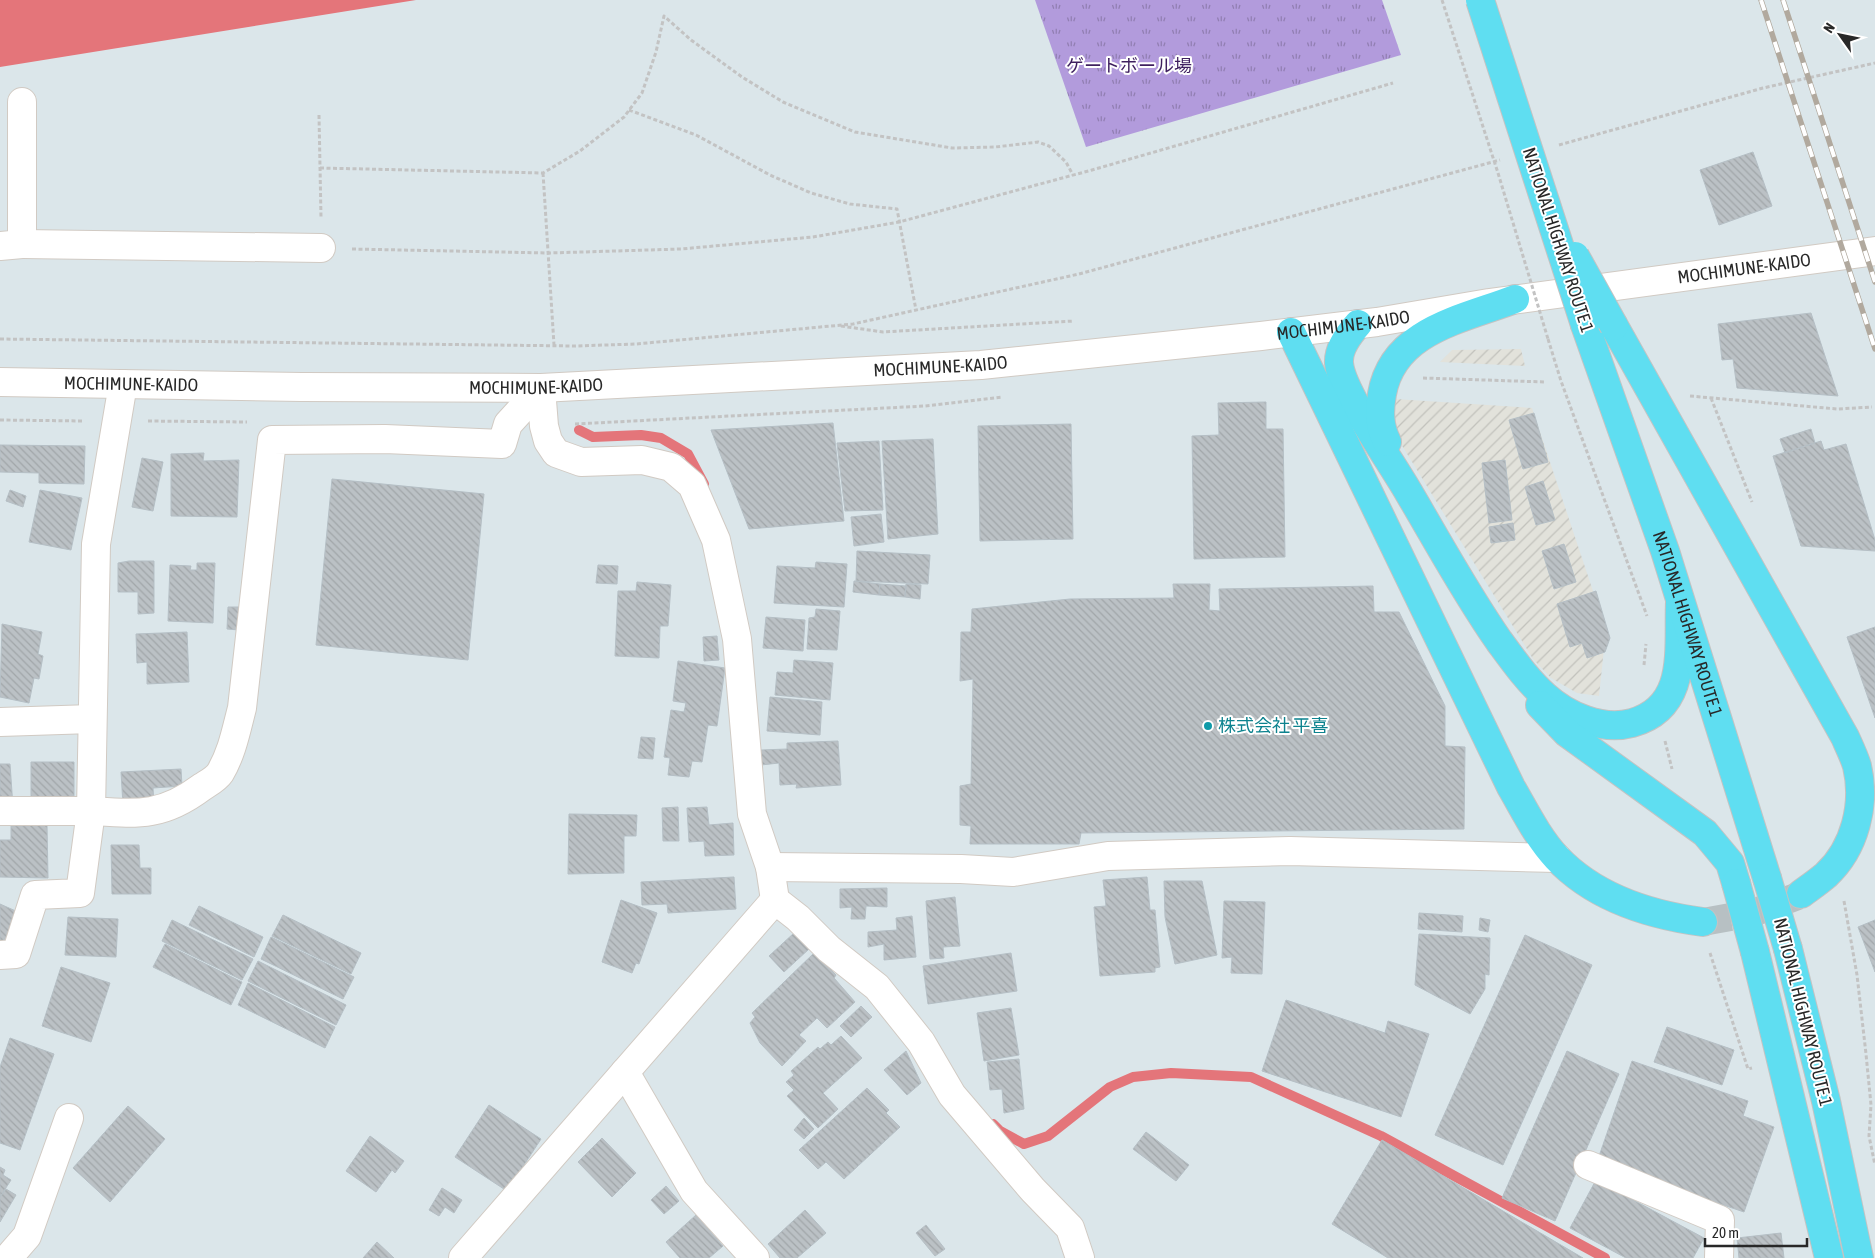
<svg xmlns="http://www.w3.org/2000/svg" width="1875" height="1258" font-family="'Asap Condensed','Noto Sans JP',sans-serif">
<defs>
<pattern id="industrial-furrows" width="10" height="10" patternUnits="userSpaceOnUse" patternTransform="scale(1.25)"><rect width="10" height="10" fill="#e2e2db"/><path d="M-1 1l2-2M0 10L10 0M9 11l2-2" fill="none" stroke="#c2c2bc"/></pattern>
<pattern id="grass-tufts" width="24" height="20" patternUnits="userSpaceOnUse" patternTransform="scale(1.25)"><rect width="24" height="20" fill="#b29bdc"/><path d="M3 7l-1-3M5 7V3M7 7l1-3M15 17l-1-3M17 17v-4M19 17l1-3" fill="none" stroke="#917eb2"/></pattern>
<pattern id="building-back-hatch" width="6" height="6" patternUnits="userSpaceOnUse" patternTransform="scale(1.25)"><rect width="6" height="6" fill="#bbc1c5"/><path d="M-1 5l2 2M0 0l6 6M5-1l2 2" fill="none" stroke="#a1a6a9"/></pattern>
</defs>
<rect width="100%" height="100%" fill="#dbe6ea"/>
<path fill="url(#industrial-furrows)" d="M1521,349L1525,366L1440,362L1452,350Z
M1395,399L1532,408L1606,630L1599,696L1577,693L1551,678L1533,659L1401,444L1394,426Z"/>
<path fill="url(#grass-tufts)" d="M1035,0H1382L1401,55L1086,147Z"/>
<path fill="#e4757a" d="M0,0H416L0,67Z"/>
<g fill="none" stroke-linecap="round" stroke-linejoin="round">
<path stroke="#e4757a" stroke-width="10" d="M579,430L593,437L641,435L661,438L688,454L704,484
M993,1124L1000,1131L1024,1144L1048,1136L1110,1087L1133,1077L1171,1073L1251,1077L1381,1136L1605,1258"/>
</g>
<path fill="url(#building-back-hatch)" stroke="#b5bfc5" d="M1753,152L1772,206L1719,225L1700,170Z
M1811,313L1838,396L1737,388L1733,359L1722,360L1718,324Z
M1266,402V429H1283L1285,557L1194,559L1192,436L1219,435L1218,403Z
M1534,413L1548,462L1523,469L1509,420Z
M833,423L844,521L749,529L711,430Z
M1071,424L1073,539L980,541L978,426Z
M1811,429L1815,443L1785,453L1780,439Z
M933,439L938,534L888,539L882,441Z
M879,441L883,510L845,511L837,443Z
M1821,441L1824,450L1846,444L1875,540V551L1801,546L1773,456Z
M0,445L85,446L84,484L39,483V473L0,472Z
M204,453L203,461L239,460L237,517L171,516V454Z
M142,458L163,462L153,511L132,507Z
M1505,460L1512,520L1489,523L1482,463Z
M332,479L484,494L468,660L316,645Z
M1543,481L1555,520L1536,525L1525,487Z
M10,490L26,496L23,507L6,501Z
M40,490L82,498L71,550L29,542Z
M881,514L884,542L854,546L851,517Z
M1513,523L1515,540L1491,543L1489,527Z
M1564,544L1576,582L1554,589L1542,551Z
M857,551L930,555L928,584L856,581Z
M129,561H154V613L138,614V592H118V563Z
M816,562L847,564L844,607L774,603L777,566L815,568Z
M197,563H215L213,623L168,621L170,565L191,566L190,570H197Z
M598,565L618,566L617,584L596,583Z
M854,581L880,584L879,595L853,592Z
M637,582L671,585L668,626H660L659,658L615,656L618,591H636Z
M880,584L906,586L905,597L879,595Z
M906,584L921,585L920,599L905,597Z
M1173,584H1210L1209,610L1220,611L1219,589L1373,586L1374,612H1399L1445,706V746L1465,747L1464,829L1081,833L1079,844H970L971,826L960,825V786L971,784L973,679L960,681L961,632H971L972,609L1070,599L1174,598Z
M1596,591L1610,638L1605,652L1587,658L1582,643L1570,647L1557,604Z
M228,607H241L239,630L227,629Z
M816,609L840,611L837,650L807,649L809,618L815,617Z
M766,617L805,620L803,651L763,648Z
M2,624L42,632L38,654L43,656L39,679L34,678L29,703L0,697Z
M1875,627V718L1847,637Z
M187,632L189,682L147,684V662L137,663L136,634Z
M717,636L719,660L704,661L703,637Z
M794,660L833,663L830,700L775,695L777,672L793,673Z
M678,661L725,668L717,726L708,725L702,762L692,761L689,777L668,775L670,758L664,757L671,710L684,712L686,703L673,701Z
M770,697L822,702L820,735L767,731Z
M641,737L655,738L653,759L638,758Z
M838,741L841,785L796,788L797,784L780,785L779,763L761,765V750L787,749V743Z
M31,762H74V799L31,798Z
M0,764H10L13,807H0Z
M181,769L182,786L153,788L154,804L123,805L121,772Z
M678,807L679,841H663L662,808Z
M707,807L709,825L733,823L734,855L705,856L704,841L689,842L687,808Z
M569,814L637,815L636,836H624V873L568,874Z
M47,825L48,878L0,877V840H11V826Z
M111,845H139L140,868H151V894H112Z
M734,877L736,909L668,913L667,904L642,905L641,882Z
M1147,877L1150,910H1155L1160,967L1155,968V972L1100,976L1094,907L1106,906L1103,880Z
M1164,881H1202L1217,955L1175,964L1165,917Z
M887,888V907L866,906L865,919H851L852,907L840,908V889Z
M955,897L960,946L943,947L944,958L930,959L926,901Z
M621,900L657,913L639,964L636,963L632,973L602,962Z
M1224,901L1265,902L1262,974L1231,973L1232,957L1222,958Z
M0,904L18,912L2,945L0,944Z
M199,906L263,937L254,957L189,925Z
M1419,913L1463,916L1462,932L1418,929Z
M283,915L361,953L351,974L272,936Z
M912,916L916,957L884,960V944L868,947V932L897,930L896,918Z
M68,917L118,919L116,957L65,955Z
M1480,918L1490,920L1488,932L1479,930Z
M172,920L253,959L242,980L162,941Z
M1875,920V972L1858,927Z
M794,933L809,949L784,972L769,956Z
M1419,934L1490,938L1489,975L1485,974V989L1470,1014L1415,985Z
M1525,935L1592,965L1503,1165L1435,1135Z
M271,937L354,977L343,999L261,959Z
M165,944L242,982L231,1005L153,967Z
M814,953L836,975L834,978L855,1002L827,1028L817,1018L799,1035L806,1041L782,1066L760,1043L750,1023L755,1017L752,1013Z
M1011,953L1017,991L928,1004L923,966Z
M258,961L346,1005L336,1025L248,981Z
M61,967L110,983L91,1042L42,1026Z
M248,983L335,1027L325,1048L238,1005Z
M1286,1000L1385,1033L1388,1021L1429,1034L1401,1117L1262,1071Z
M861,1006L872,1017L851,1037L840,1026Z
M1011,1008L1019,1055L984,1061L977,1013Z
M1667,1027L1734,1050L1722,1085L1654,1062Z
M841,1036L862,1058L823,1093L838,1109L818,1128L787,1096L794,1090L786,1082L794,1075L791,1071L818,1047L820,1049L828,1042L831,1045Z
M10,1038L54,1054L20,1150L0,1143V1067Z
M906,1051L921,1083L907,1095L884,1070Z
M1567,1051L1619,1074L1555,1221L1502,1198Z
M1019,1059L1024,1109L1004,1113L1002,1089L990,1090L987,1062Z
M1632,1061L1748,1101L1743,1116L1774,1127L1744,1212L1597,1162Z
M867,1088L889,1110L886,1113L900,1127L844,1179L826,1162L818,1169L799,1150Z
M489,1105L541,1139L507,1191L455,1157Z
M128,1106L165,1139L110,1202L73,1168Z
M804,1118L814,1129L804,1139L794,1130Z
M1146,1132L1189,1165L1176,1181L1133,1149Z
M370,1136L404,1161L395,1173L392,1170L376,1192L346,1171Z
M602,1138L636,1173L612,1197L578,1162Z
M1382,1140L1583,1258H1388L1332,1224Z
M0,1167L5,1170L3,1175L11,1180L0,1197Z
M1596,1180L1704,1238L1693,1258H1626L1570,1228Z
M666,1186L679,1201L664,1214L651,1200Z
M442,1188L462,1200L454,1213L445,1207L439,1216L429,1210Z
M6,1189L16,1195L0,1222V1197Z
M805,1210L826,1233L797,1258H780L768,1244Z
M696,1215L723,1246L709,1258H680L666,1242Z
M926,1225L945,1249L935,1256L916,1233Z
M1781,1233L1784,1258H1739L1737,1238Z
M377,1242L394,1258H363Z"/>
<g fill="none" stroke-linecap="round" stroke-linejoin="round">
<path stroke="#b7c0c3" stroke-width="28" stroke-dasharray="28 14" stroke-linecap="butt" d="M1703,922L1753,913L1798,896"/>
<defs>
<g id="minor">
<path d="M22,244L321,248"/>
<path d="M0,246L22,244V102"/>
<path id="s1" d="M0,382L302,387L541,388L981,365L1261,336L1377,322L1489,303L1875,251"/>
<path d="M123,384L96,544L91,811C138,814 162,817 202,787C208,783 216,779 220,773C232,753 236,731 242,708L272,440L385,439L502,444L508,424L541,388"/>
<path d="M541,388L544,426L548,441L556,453L581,462L642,460L671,467L692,485L716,540L737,639L752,814L770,867L775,900L798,918L829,949L877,987L921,1042L952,1095L1033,1190L1070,1228L1080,1258"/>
<path d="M0,722L92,719"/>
<path d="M0,811H91L80,893L35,895L16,954L0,955"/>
<path d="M770,867L961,869L1013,872L1108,856L1290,851L1557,858"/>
<path d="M625,1072L694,1191L755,1258"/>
<path d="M1588,1165L1720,1220L1719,1258"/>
<path d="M8,1258L27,1236L69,1118"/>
<path d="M463,1258L775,900"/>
</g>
<g id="highway">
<path d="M1358,324C1349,334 1338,348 1339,363C1341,391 1393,465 1409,493C1438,542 1466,594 1499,641C1513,660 1527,680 1545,696C1567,716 1602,731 1632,723C1689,707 1678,649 1680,602"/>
<path id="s2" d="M1585,325L1665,551L1767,878"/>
<path d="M1614,326L1845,737C1849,746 1854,756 1857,766C1866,804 1855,848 1826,875C1818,882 1809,888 1801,894"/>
<path d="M1291,332L1511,787C1525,811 1538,838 1557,858C1595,898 1650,915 1703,922"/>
<path d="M1387,442C1379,426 1379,411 1382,394C1393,330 1463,319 1515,299"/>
<path d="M1540,705L1567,733L1705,833L1730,863L1736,883"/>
<path d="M1788,949L1826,1101L1859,1258"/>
<path d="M1755,952L1829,1258"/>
</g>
</defs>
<use href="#minor" stroke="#d1cac3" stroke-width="30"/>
<use href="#highway" stroke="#c3c3c3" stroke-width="30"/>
<path stroke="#c3c3c3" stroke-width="3" stroke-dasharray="4 2.5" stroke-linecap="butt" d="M1442,0L1498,173
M629,110L696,135L770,175L811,193L850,204L897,209L916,310
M319,115L321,218
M1559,145L1763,88L1875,63
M320,168L543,173L580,151L624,117L642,93L656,52L664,16L691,40L742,77L783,102L855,132L952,148L995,147L1038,142L1049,146L1066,162L1073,175
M543,173L554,345
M352,249L549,253L681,249L813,237L899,222L1092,170L1393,83
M841,326L883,332L1074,321
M0,339L575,346L636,344L853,324L1079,274L1500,160
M1548,339L1561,381L1647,616
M1423,378L1546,382
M1690,396L1837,409L1872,407
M1711,398L1752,502
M0,420L84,421
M148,421L247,422
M575,424L925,406L1002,397
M1644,665L1646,644
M1665,741L1672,769
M1844,901L1857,975L1866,1054L1871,1105L1869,1136L1875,1165
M1710,953L1748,1069L1752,1068"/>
<use href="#minor" stroke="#fff" stroke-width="28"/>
<use href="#highway" stroke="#5fdef1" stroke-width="28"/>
<defs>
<path id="rail" d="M1761,0L1875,349
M1783,0L1875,282"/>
</defs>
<use href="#rail" stroke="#b1a99e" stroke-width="5.5"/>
<use href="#rail" stroke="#fff" stroke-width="4" stroke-dasharray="11" stroke-linecap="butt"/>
<defs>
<path id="highway-bridge" d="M1480,0L1585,325
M1575,256L1614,326
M1767,878L1788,949
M1736,883L1755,952"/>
</defs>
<use href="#highway-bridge" stroke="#c3c3c3" stroke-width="30" stroke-linecap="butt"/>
<path stroke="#c3c3c3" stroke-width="3" stroke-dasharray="4 2.5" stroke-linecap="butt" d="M1498,173L1548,339"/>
<use href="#highway-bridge" stroke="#5fdef1" stroke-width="28"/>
</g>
<circle fill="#0f9aa8" stroke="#fff" stroke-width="2" cx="1208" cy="726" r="5"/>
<g text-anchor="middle" stroke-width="4" stroke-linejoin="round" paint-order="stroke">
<g font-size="18" fill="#3e1f5f" stroke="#fff">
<text x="1129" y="72">ゲートボール場</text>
</g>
<g font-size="18" fill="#282828" stroke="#fff">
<text transform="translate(1558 240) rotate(72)" y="6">NATIONAL HIGHWAY ROUTE 1</text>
<text dy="6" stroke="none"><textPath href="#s1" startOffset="1751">MOCHIMUNE-KAIDO</textPath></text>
<text dy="6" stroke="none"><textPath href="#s1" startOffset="1346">MOCHIMUNE-KAIDO</textPath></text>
<text dy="6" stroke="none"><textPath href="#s1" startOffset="941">MOCHIMUNE-KAIDO</textPath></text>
<text dy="6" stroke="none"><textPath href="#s1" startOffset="131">MOCHIMUNE-KAIDO</textPath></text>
<text dy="6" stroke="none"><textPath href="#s1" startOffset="536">MOCHIMUNE-KAIDO</textPath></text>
<text dy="6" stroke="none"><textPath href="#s2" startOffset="316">NATIONAL HIGHWAY ROUTE 1</textPath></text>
<text transform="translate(1803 1012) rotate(76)" y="6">NATIONAL HIGHWAY ROUTE 1</text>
</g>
<g font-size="18" fill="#0d838f" stroke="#fff" text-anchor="start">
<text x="1218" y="732">株式会社 平喜</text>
</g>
</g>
<g transform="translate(1840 35) rotate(303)" stroke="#ffffff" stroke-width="4" paint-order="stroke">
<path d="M0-4L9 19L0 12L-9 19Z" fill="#282828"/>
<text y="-8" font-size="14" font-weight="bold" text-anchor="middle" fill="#282828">N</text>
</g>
<path d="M1705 1238v8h102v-8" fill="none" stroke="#282828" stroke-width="2.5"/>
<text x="1712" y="1238" font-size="15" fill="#282828" stroke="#ffffff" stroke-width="4" paint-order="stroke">20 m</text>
</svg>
